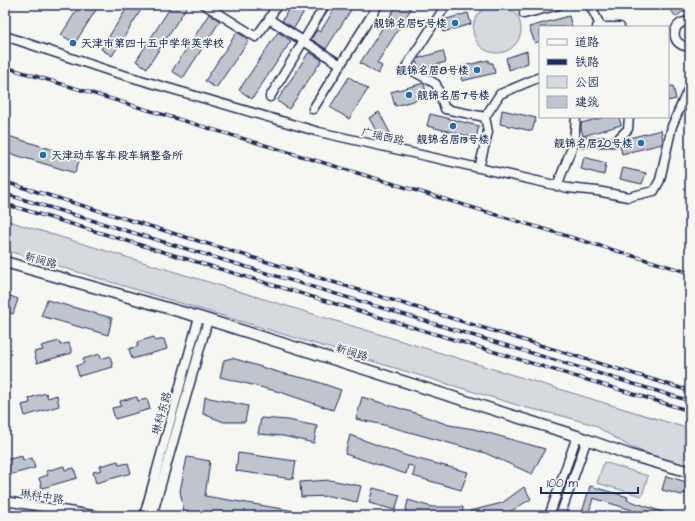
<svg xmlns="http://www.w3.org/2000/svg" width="695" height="521" font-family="'Architects Daughter','LXGW WenKai TC',sans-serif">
<rect width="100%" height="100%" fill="#f6f6f2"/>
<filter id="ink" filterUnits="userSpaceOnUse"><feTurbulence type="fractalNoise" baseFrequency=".025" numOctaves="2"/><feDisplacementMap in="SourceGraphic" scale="8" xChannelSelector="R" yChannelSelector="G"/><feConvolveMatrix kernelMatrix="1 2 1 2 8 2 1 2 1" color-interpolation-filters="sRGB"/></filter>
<g filter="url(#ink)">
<path fill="#d6d9dd" stroke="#78849e" d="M473 29a24 24 0 1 1 48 0a24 24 0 1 1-48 0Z
M5,220L690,429V467L665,460L632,448L594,425L563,416L527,408L5,250Z
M604,462L648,476L642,496L597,483Z"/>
<path fill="#c0c4cd" stroke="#1b2f5e" d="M80,5H99L75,43L61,35Z
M129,5H144L112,56L101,49Z
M172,5H188L147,68L136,61Z
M291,5H308L294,28L282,21Z
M337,5H354L326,49L311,39L317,30L320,32Z
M397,5H404L411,9L377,63L382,66L378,74L360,63Z
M667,5H690V12H682L676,17Z
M468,13L471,24L443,32L440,24L443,20Z
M209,14L220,21L183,78L172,71Z
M569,16L572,27H540V41L535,43L529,27Z
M237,32L249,40L216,88L205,81Z
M278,32L291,41L252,99L239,90Z
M443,51L446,62L421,69L418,67L416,61L419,58Z
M527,51L528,63L509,70L506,58Z
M309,52L322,60L289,109L277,101Z
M489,60V63H493L495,73L462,81L459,67Z
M349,77L368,89L349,119L330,107Z
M424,83L427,97L395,106L391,92Z
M673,86L676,99L668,101V87Z
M502,110L536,118L532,131L500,124Z
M379,112L390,133L380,138L369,118Z
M430,114L479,126L476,138L427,126Z
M606,117H619L621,125L583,136L581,128V123Z
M661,130L663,140L662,144L622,154L620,145L625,139Z
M5,135L80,158L75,173L5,152Z
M584,157L606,163L604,175L581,169Z
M623,168L646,173L642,184L620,179Z
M5,294L18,299L13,314L5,311Z
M47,300L112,318L108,335L41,316Z
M154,337L155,341L164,339L167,349L132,359L129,349L138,346L137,342Z
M59,341L60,345L69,343L72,353L37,363L34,352L43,350L41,346Z
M100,354L101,359L110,356L113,367L79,376L76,366L84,363L83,359Z
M232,358L281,373L312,380L341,390L333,410L280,392L220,377L224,360Z
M46,393L48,398L57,395L59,406L25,416L22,405L30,403L29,398Z
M137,397L138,401L147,399L150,409L115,419L112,408L121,406L120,401Z
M205,397L248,406L245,422H224L203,414Z
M362,397L415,413L449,425L474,429L545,449L532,474L485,453L384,425L356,419Z
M261,418L288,420L317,426L314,443L283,436L258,434Z
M350,435L407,456L468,472L461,490L413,476L415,467L408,465L406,474L345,454Z
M238,453L296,461L293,479L236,471Z
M22,456L23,460L32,458L35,468L5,476V460Z
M187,457L210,461L205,496L307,513V516H213L184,511L180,491Z
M118,461L119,465L128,463L131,473L96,483L93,472L102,470L100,466Z
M64,466L65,470L74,468L77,478L42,488L39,478L48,475L46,471Z
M666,476L690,483V495L683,493L682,495L662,490Z
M330,480L361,486L357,502L330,496L301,497L300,482Z
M590,486L628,497L627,500L672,515V516H630L632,510L593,498L588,516H581Z
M524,487L531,499L506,514L499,516H472L470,511L502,503Z
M373,488L400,495L395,510L369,503Z
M408,500L432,507H463L462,516H410L405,514Z"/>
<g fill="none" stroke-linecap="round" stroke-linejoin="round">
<defs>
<path id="minor" d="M205,5L256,37L269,19L341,65
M446,5L406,67L436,84L445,109L485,117
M590,5L601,27
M524,14L559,5
M269,19L277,5
M690,22C670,19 669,48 690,46
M597,27H620
M5,36L110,71L319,132L568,188L597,191L628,197L654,191L660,180L672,126L690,85
M270,97L325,5
M313,109L378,5
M574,142L576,117
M479,168L488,132L485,117L500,94L540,77
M557,186L574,142H615L628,129L629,117
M5,501L99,516
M144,516L199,317
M152,516L208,320
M549,516L577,436
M560,516L587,439"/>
<path id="major" d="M5,262L199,317L577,436L633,456L690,472"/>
</defs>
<use href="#minor" stroke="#1b2f5e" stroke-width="11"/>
<use href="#major" stroke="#1b2f5e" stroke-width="13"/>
<use href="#minor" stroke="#f6f6f2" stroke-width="8"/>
<use href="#major" stroke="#f6f6f2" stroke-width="10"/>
<defs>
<path id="rail" d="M5,67L690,273
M5,182L690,391
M5,194L690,401
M5,204L690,411"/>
</defs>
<use href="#rail" stroke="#1b2f5e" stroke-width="3.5"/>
<use href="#rail" stroke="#f6f6f2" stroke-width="2" stroke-dasharray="6" stroke-linecap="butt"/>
</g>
</g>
<g fill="#1f6fb2" stroke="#f6f6f2" stroke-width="1.5">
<circle cx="455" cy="23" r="4"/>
<circle cx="73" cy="43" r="4"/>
<circle cx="477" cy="70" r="4"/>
<circle cx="409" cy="95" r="4"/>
<circle cx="453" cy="126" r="4"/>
<circle cx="641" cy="143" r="4"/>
<circle cx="43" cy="155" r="4"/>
</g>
<g text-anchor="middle" stroke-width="3.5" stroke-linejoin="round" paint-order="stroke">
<g font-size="11" font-weight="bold" fill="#1b2f5e" stroke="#f6f6f2" text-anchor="end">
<text x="447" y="27">靓锦名居5号楼</text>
<text x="81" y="47" text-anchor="start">天津市第四十五中学华英学校</text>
<text x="469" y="74">靓锦名居8号楼</text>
<text x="417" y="99" text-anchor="start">靓锦名居7号楼</text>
<text x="453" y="143" text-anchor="middle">靓锦名居13号楼</text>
<text x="633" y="147">靓锦名居20号楼</text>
<text x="51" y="159" text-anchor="start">天津动车客车段车辆整备所</text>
</g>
<g font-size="11" fill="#1b2f5e" stroke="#f6f6f2">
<text transform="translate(383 136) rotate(13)" y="4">广瑞西路</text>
<text transform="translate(41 260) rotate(16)" y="4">新阔路</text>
<text transform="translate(352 352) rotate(17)" y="4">新阔路</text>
<text transform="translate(161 413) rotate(-74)" y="4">琳科东路</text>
<text transform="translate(42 496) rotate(9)" y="4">琳科中路</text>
</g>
</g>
<rect width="695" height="521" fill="none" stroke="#f6f6f2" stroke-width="20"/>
<rect x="10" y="10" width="675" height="501" fill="none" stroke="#1b2f5e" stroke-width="1.5" filter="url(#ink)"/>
<rect x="539" y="26" width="130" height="92" fill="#f6f6f2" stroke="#9ea6b7"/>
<rect x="547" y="39" width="20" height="6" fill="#f6f6f2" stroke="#9ea6b7"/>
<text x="575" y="46" font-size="12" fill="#1b2f5e">道路</text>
<rect x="547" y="59" width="20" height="6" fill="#1b2f5e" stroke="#9ea6b7"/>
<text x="575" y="66" font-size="12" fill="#1b2f5e">铁路</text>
<rect x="547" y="76" width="20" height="12" fill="#d6d9dd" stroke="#9ea6b7"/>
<text x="575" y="86" font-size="12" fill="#1b2f5e">公园</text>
<rect x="547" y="96" width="20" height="12" fill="#c0c4cd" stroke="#9ea6b7"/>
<text x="575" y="106" font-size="12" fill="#1b2f5e">建筑</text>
<path d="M541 487v6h97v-6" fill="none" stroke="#1b2f5e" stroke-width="2"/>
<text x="547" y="487" font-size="12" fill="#1b2f5e" stroke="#f6f6f2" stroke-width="3" paint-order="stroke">100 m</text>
</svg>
